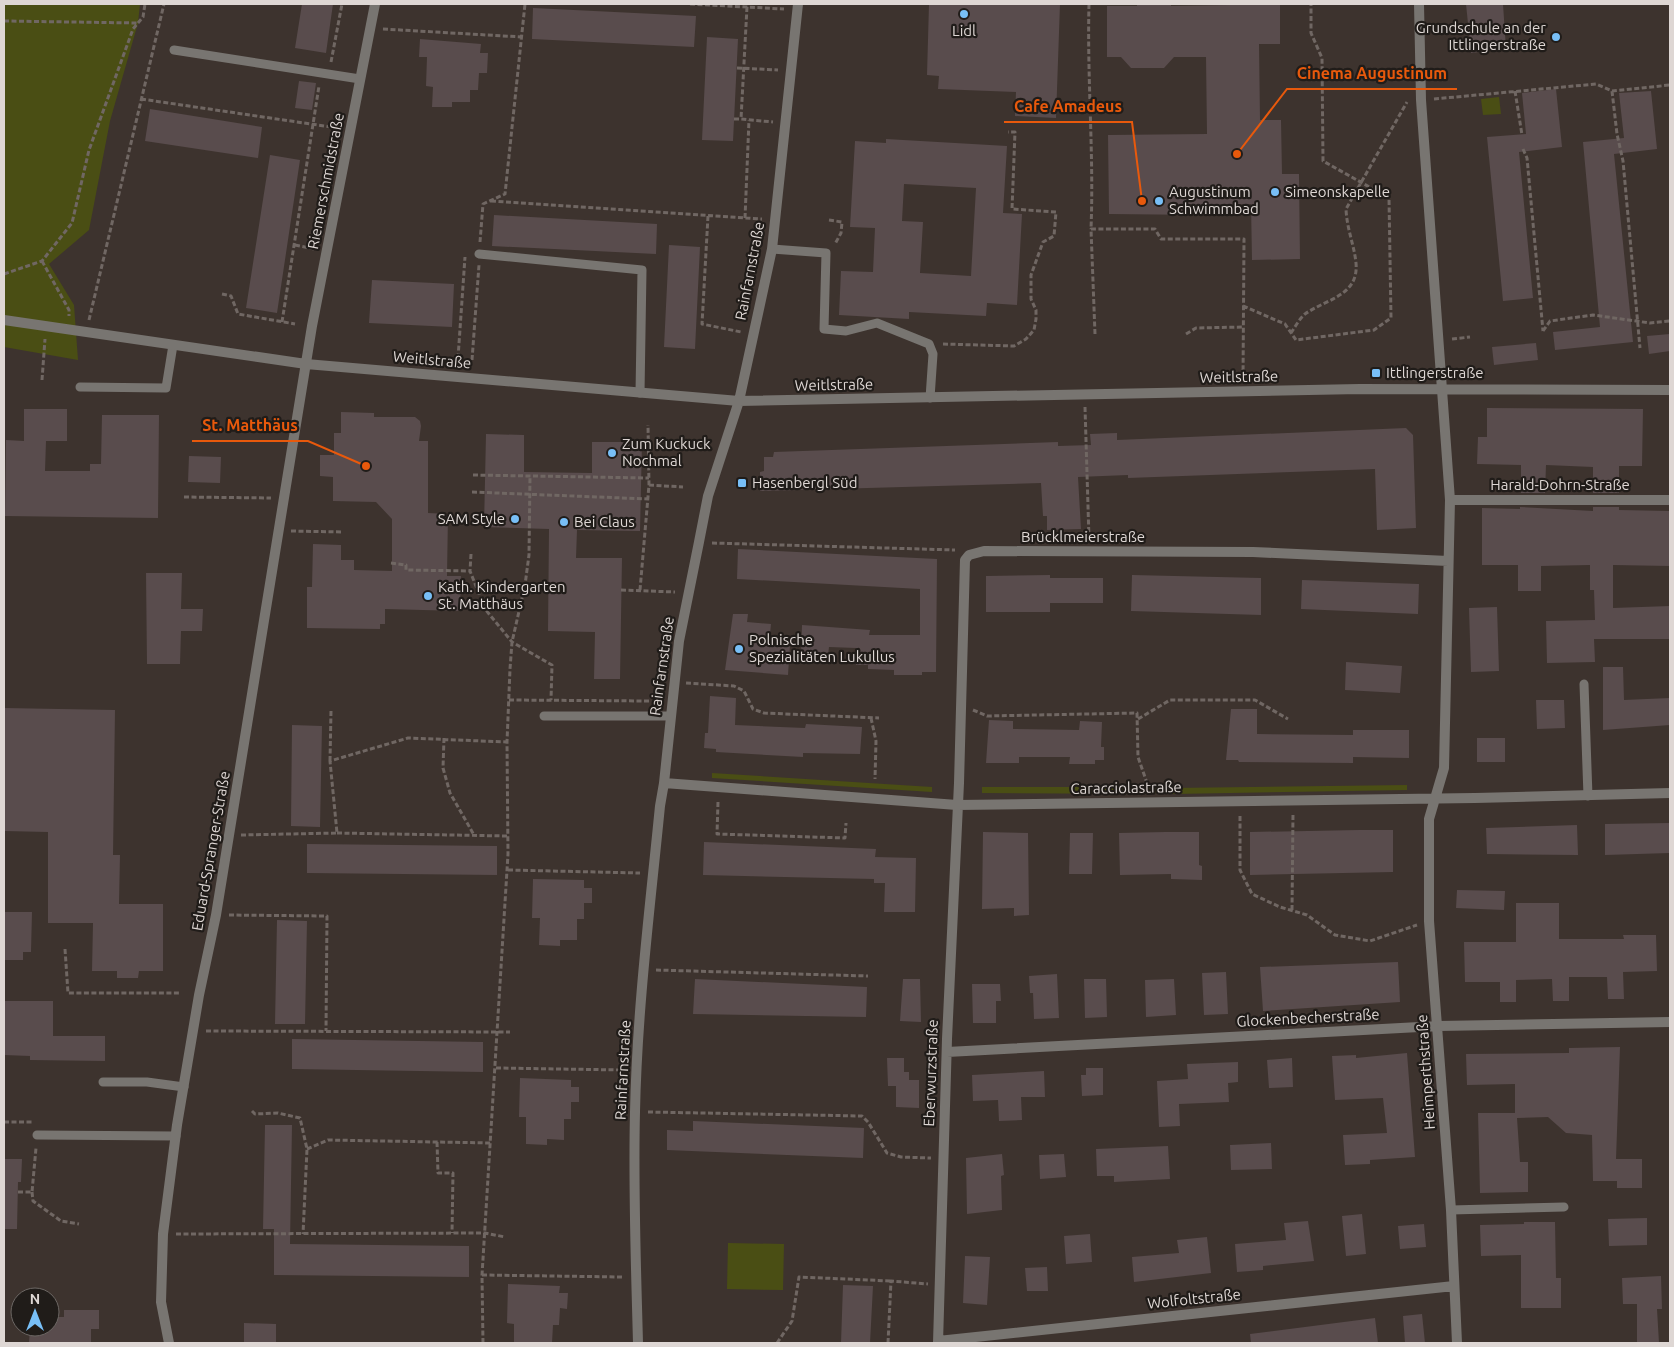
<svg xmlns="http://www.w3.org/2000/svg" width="1674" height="1347" font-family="Ubuntu,sans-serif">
<rect width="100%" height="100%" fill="#3d332e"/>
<path fill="#4a4e14" d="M4,4H140L138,23L110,121L89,230L49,264L74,305L78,360L4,347Z
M1499,97L1501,114L1483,115L1481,99Z
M712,773L932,787V792L712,778Z
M1407,785V790L1173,794L1171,788Z
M982,787H1158L1155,794L982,793Z
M728,1243L784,1244L783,1290L727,1289Z"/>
<path fill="#594c4d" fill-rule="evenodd" d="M302,4H333L326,53L295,48Z
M929,4H1060L1056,118L1015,116L1016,92L938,89L939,76L927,75Z
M1137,4H1171V6L1280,4V44H1259L1260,120H1281L1282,174H1299L1300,259L1252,260L1251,204L1205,205V215L1109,214L1108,135L1207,134L1206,57H1174L1164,68H1131L1121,57H1107V6H1137Z
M1466,4H1503L1506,49L1471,53Z
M533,8L696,16L694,47L532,39Z
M707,37L738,39L733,141L702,140Z
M420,39L481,44L480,53H488L487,73H479L478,90H470V102H452V107H432L433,87L426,86L427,57H419Z
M299,81L316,83L312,110L295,108Z
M1556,89L1562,147L1519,152L1533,298L1503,301L1487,137L1526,134L1522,93Z
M1651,91L1657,149L1614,154L1633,342L1555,350L1553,332L1600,327L1583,142L1624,138L1619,93Z
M150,109L262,127L258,158L145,141Z
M886,139L1007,146L1003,213L1022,214L1017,305L987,303L986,316L909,312V319L839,315L841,271L873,272L875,228L850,227L855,141L886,143ZM904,184L976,188L971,276L920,273L923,222L902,221Z
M270,155L300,160L277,313L246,308Z
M494,215L657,224L656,254L492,246Z
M669,245L700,247L695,349L664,347Z
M372,280L454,284L452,327L369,323Z
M1670,334V351L1649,354L1647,336Z
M1536,343L1538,360L1494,365L1492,347Z
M1487,408L1643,409L1642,466H1619V493H1593V467L1546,465L1545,493H1521V465L1477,464L1478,437H1487Z
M24,409H67V441H46L45,471H90V464H101L102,415H159L158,518L5,516L6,440L24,441Z
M341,412L374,413V417H415L420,421L421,426L419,441H428V513L448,514L447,576H461L460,611L385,609V624H380V629L307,628V587H312L313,544L341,545V560H354V570L392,571V519L376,502L333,501V477L320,476V455H334V433H341Z
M1406,428L1413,435L1416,528L1377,530L1375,469L1128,478V475L1078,477L1081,529L1047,530V516H1043L1041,483L760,491V472L764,471V457H773L774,452L1058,442V446L1091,445L1090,434L1117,433V440Z
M486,434L524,435V472L592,473V442H642L640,531L577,530L576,558H622L620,679H594L595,632L548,631L549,529L484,527Z
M189,456L221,457L220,483L188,482Z
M1520,507L1593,511V507H1619V510L1670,511V566L1613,565V608L1670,606V639H1594L1595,662L1547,663L1546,621L1595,620L1594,590H1590V565L1541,566V591H1518V565H1482V508L1520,509Z
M738,549L937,559L936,672H922V675H894V670L868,669V665H856V648L829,647L828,656L801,655L802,625L870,630L869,635H920V589L737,579Z
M146,573H182L181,609H203L202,631H181L180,664H147Z
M1050,575V578H1103V603H1050V612H986V576Z
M1132,575L1261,578V615L1131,611Z
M1302,580L1419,584L1418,614L1301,609Z
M1497,607L1499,671L1471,672L1469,608Z
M733,614H748L747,622L771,624L769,644L790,645L788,675L725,670Z
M1346,662L1402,666L1400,693L1345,690Z
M1603,667H1623L1624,700L1670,698V725L1603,730Z
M710,696L736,698L735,725L805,728L806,724L862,727L860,754L803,753V757L716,752V749L704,748L705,733H708Z
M1536,700H1564L1565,728L1537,729Z
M4,708L115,710L113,855H120L119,904H163V971H139L138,978H117V971H92L93,923H48V832L4,831Z
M1231,709H1257V734L1353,735V730H1409V758L1353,757V763L1239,762L1238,760H1226Z
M989,720L1013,721V729L1079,730L1080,721L1102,722L1101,747H1104V760H1095V764H1069L1070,757H1019V763H986Z
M292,725L322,726L320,827L291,826Z
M1477,738H1505V762H1477Z
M1670,823V853L1605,855V824Z
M1577,825L1578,855L1487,854L1486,828Z
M1359,830H1393V872L1250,875V832Z
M983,832L1028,833L1029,915L1014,916V908L982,909Z
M1166,832H1199V865L1202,866V880L1171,879V874L1120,875L1119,833Z
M1070,833H1093L1092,874H1069Z
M704,842L876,849L875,857L916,858L915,912H884L885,883H874V879L703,875Z
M307,844L497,846V875L307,873Z
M533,879L584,880V888H592V903H584V919H577V940H560V946L539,945L540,918H532Z
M1457,890L1505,891L1504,910L1456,908Z
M1516,903H1559V939H1624L1623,935H1656L1657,971L1623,972L1624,999H1608L1607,977H1569V1001H1553L1552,979L1516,980V1002H1500V982H1465L1464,942H1516Z
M4,912H32L31,952H23V960H4Z
M277,920L307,921L305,1024H275Z
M1398,962L1400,1002L1263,1011L1260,967Z
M1226,972L1228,1014L1204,1015L1202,973Z
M1057,974L1059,1018L1034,1019L1033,993H1030L1029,976Z
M695,979L867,987L866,1017L693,1014Z
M903,979H920L921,1022L900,1021Z
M1084,979H1106L1107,1017L1085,1018Z
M1174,979L1176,1015L1146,1017L1145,980Z
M972,984H1000L1001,1001H996V1023H973Z
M4,1001H53V1036H105V1061L30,1060V1056L4,1055Z
M292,1039L483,1042V1072L292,1069Z
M1620,1047L1616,1159H1642V1188H1617V1181H1593L1592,1135L1566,1133L1548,1117L1517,1118L1520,1162H1528V1192L1480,1193L1478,1113H1515V1084L1467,1085L1466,1054L1569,1053V1048Z
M1407,1053L1415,1157L1370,1160V1164L1345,1165L1343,1135L1387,1133L1383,1098L1335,1100L1332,1056L1356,1055V1058Z
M887,1058H904V1072H909V1080H919V1108L896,1107V1086H888Z
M1292,1058L1293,1087L1269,1088L1267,1060Z
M1238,1062V1082L1228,1083L1229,1102L1179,1104L1180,1126L1159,1127L1157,1081L1188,1079L1187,1064Z
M1086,1068H1103V1095L1082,1096L1081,1075H1086Z
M1044,1071L1045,1097H1021L1022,1120L999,1121L998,1100L973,1101L972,1075Z
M520,1078L571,1080V1087H579V1102H571V1119H564V1140L547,1139V1145L526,1144V1117H519Z
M693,1121L864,1128L863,1158L667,1150V1130L693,1131Z
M265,1125H292L290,1244L469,1246V1277L274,1275V1229H263Z
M1271,1143L1272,1169L1231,1170L1230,1145Z
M1168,1146L1170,1179L1114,1182V1176H1097L1096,1149Z
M1002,1154L1004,1175L1001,1176L1002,1210L967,1214L966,1158Z
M1064,1154L1066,1177L1040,1179L1039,1155Z
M4,1159H22L21,1182H18L17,1229H4Z
M1362,1214L1366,1254L1346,1256L1342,1216Z
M1647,1218V1245L1609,1246L1608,1219Z
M1308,1221L1314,1261L1263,1266V1270L1237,1272L1235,1244L1286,1240L1284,1223Z
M1524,1222H1555L1556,1278H1561V1308H1521V1255L1481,1256L1480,1225L1524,1224Z
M1424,1224L1426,1247L1400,1249L1398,1226Z
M1090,1234L1092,1262L1066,1264L1064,1236Z
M1207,1237L1211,1273L1134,1282L1132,1257L1179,1253L1177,1240Z
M965,1256L990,1257L987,1305L963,1303Z
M1047,1267L1048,1291H1027L1025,1268Z
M1661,1276L1662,1309H1657L1659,1343H1637V1304H1623L1622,1278Z
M508,1284L560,1286L559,1293H568L567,1309L560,1308L559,1325H553L552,1343H514V1324L507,1323Z
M843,1285L873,1286L870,1343H841Z
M64,1310H99V1329H91V1343H29L30,1327H50V1317H64Z
M1422,1314L1425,1343H1405L1403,1316Z
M1375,1318L1378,1343H1251L1250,1334Z
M244,1323L276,1324V1343H244Z"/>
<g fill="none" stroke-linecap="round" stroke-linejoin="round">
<path stroke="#706763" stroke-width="3" stroke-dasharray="5 2.5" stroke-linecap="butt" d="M690,4L784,9
M1089,4C1087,79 1094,154 1091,229
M747,7L741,119L773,122
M4,21L138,23
M383,29L522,37
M331,62L342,4
M737,68L778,70
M1515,91L1522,135
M1612,91L1617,134L1623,161L1640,348
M141,99L338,128
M1434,99L1596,84L1612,91L1670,85
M734,119H741
M1523,149L1527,158L1543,331
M491,201L762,219
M708,216L702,324L741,332
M745,218L749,120
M829,220L842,222L841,233L835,244
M480,242L483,204L505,194L525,4
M295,245L314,249
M42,261L69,310V316
M4,274L42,261L72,223L89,150L133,29L143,17L145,4
M222,294L231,296L238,314L295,324
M1243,306L1285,324L1296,340L1374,330L1391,318L1389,198L1323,161L1322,58L1311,33V4
M89,320L164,4
M282,322L319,86
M1543,331L1550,321L1593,315L1650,323L1670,321
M1291,333C1295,327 1300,318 1305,314C1326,299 1359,296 1356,263C1354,244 1347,230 1346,209L1407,102
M1095,334L1091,229H1155L1161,239H1244L1243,380
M1186,334L1196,328L1244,327
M1452,339L1470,337
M943,344L1014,346L1026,339L1034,330L1036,319V310L1031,299V275L1043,242L1054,236L1056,212L1012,209L1015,132H1008
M458,358L465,257
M472,360L479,265
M42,380L45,339
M1085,407L1089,539
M473,475L649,478
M649,485L683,487
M472,492L648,499
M184,497L271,498
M291,531L343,532
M712,543L955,550
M471,554L470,571L485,609L512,642L552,665L551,700
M391,563L406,565V570L470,571
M621,590L675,592
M640,590L649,485L648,425
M686,683L734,686L744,691L753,709L764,713L879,718
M509,700L651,701
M973,710L987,716L1137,713L1138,757L1147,783
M871,718L876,741L875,779
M1138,719L1170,700H1255L1288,719
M444,738L443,768L450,793L474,835
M330,761L331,711
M718,802L717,834L845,838L846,823
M1240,816V870L1252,894L1280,907L1307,915L1335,935L1370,941L1417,925
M337,833L508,836
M241,835L337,833L330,761L408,738L507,742
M508,870L640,873
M1292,910L1293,814
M229,915L327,916L326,1031
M65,949L68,993H179
M656,970L868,976
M206,1031L510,1032
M496,1068L624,1070
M252,1111L255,1114L278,1113L300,1118L307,1149L303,1234
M648,1112L862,1116L868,1122L887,1153L901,1157L931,1158
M4,1122H33
M437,1142L438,1173H453L452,1233
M307,1149L328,1140L491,1143
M18,1192H32L36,1148
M32,1192L33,1201L61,1221L79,1224
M176,1234L485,1233L505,1237
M482,1275L623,1277
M483,1343L482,1275L508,854L507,742L510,669L512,642L525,585L529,555L530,476
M777,1343L792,1321L799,1277L891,1281
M888,1343L891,1281L928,1284"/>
<path stroke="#787571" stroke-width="9" d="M174,50L360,79
M772,249L826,253L824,329L846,331L877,323L929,344L933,354L930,398
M479,254L642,270L640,393
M80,387L166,388L173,345
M1584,684L1588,796
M544,716H670
M103,1082H147L184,1087
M37,1135L176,1136
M1451,1210L1564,1207"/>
<path stroke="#787571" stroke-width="10" d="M1419,4L1421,100L1450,500L1444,768L1429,819V921L1451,1210L1457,1343
M4,320L306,364L739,401L1360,389L1670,390
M1450,500H1670
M664,783L957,805L1475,798L1670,793
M947,1052L1438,1026L1670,1022
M938,1341L1454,1286
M169,1343L161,1302L163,1234L177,1125L199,995L216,915L312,326L375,4
M638,1343C636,1266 633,1189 635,1112C637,1010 650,908 660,806L664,783L679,641L699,542L708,496L739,401L772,249L798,4
M938,1343L947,1039L959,783L965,560L969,555L984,551L1253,552L1448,561"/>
</g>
<g fill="#78bff7" stroke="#201c19" stroke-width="2">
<circle cx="964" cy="14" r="5"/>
<circle cx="1556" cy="37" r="5"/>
<circle cx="1275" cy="192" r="5"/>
<circle cx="1159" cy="201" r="5"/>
<rect x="1371" y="368" width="10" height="10" rx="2.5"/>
<circle cx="612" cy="453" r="5"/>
<rect x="737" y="478" width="10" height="10" rx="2.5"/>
<circle cx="515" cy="519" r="5"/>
<circle cx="564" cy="522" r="5"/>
<circle cx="428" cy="596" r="5"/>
<circle cx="739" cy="649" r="5"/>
</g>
<g text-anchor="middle" stroke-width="4.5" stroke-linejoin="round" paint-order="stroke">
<g font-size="15" fill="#ded7d4" stroke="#201c19" text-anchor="start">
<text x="1546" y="33" text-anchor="end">Grundschule an der<tspan x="1546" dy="17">Ittlingerstraße</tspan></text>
<text x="964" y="36" text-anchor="middle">Lidl</text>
<text x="1169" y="197">Augustinum<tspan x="1169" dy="17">Schwimmbad</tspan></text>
<text x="1285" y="197">Simeonskapelle</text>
<text x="1386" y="378">Ittlingerstraße</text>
<text x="622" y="449">Zum Kuckuck<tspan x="622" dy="17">Nochmal</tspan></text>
<text x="752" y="488">Hasenbergl Süd</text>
<text x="505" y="524" text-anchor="end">SAM Style</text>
<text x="574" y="527">Bei Claus</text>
<text x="438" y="592">Kath. Kindergarten<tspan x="438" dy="17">St. Matthäus</tspan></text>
<text x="749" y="645">Polnische<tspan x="749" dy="17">Spezialitäten Lukullus</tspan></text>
</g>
<g font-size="15" fill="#ded7d4" stroke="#201c19">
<text transform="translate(326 181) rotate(-79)" y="5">Riemerschmidstraße</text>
<text transform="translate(750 271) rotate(-79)" y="5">Rainfarnstraße</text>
<text transform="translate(432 360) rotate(5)" y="5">Weitlstraße</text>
<text transform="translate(1239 377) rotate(-1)" y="5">Weitlstraße</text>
<text transform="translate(834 385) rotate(-1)" y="5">Weitlstraße</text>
<text x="1560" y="490">Harald-Dohrn-Straße</text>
<text x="1083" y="542">Brücklmeierstraße</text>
<text transform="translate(662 666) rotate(-82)" y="5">Rainfarnstraße</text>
<text transform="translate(1126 788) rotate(-1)" y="5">Caracciolastraße</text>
<text transform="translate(211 851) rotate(-80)" y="5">Eduard-Spranger-Straße</text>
<text transform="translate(1308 1018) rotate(-3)" y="5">Glockenbecherstraße</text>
<text transform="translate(623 1070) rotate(-87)" y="5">Rainfarnstraße</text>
<text transform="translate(1426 1072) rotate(-94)" y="5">Heimperthstraße</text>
<text transform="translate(931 1073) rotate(-88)" y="5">Eberwurzstraße</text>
<text transform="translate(1194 1299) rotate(-6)" y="5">Wolfoltstraße</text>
</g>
</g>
<path fill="none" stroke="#e8590c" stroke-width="2" d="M1237 154L1287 89H1457M1142 201L1132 122H1004M366 466L308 441H192"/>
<g fill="#e8590c" stroke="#201c19" stroke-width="2">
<circle cx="1237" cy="154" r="5"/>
<circle cx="1142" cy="201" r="5"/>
<circle cx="366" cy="466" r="5"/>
</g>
<g font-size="16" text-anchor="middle" font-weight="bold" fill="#e8590c" stroke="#201c19" stroke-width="4.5" stroke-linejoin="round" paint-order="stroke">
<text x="1372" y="79">Cinema Augustinum</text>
<text x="1068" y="112">Cafe Amadeus</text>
<text x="250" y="431">St. Matthäus</text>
</g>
<rect width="1674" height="1347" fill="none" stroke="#ded7d4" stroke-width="10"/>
<g transform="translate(35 1312)"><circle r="24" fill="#201c19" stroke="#6c6764"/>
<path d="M0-4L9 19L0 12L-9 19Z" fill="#78bff7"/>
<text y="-8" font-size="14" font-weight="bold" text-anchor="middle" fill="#ded7d4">N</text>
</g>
</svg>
